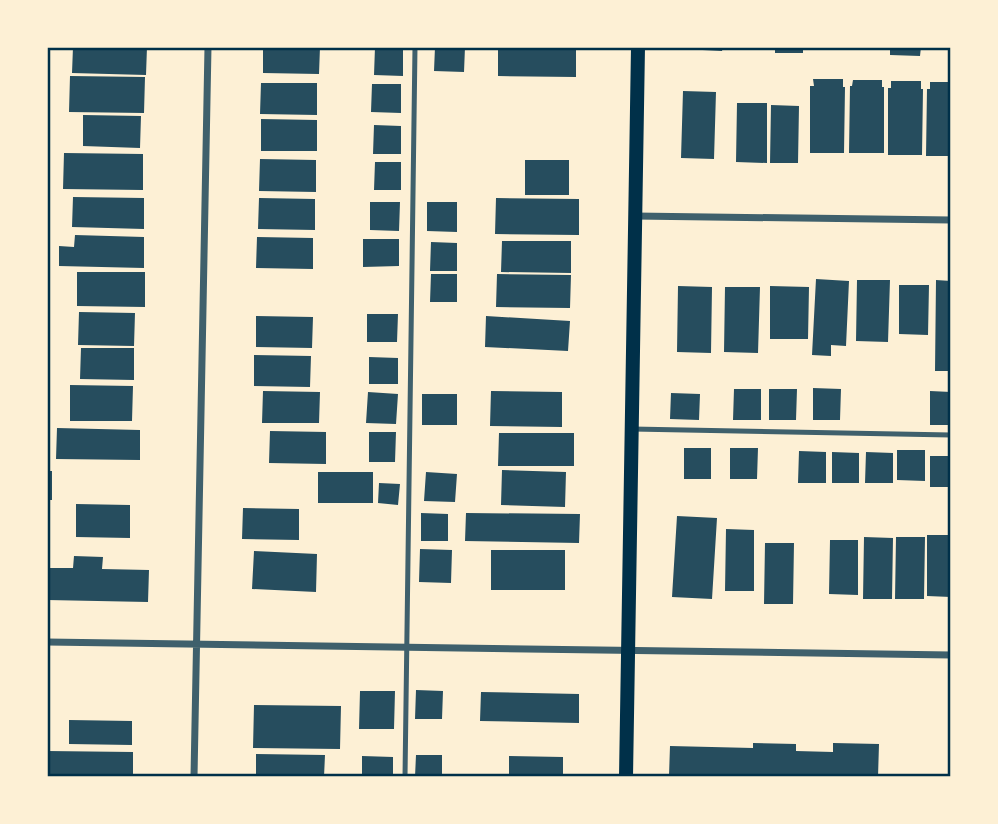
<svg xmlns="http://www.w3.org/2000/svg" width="998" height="824" font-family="'Noto Sans',sans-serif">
<rect width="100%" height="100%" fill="#fdf0d5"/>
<path fill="#264d5e" d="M73,47H147L146,75L72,73Z
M263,47H320L319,74L263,73Z
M375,47H403V76L374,75Z
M435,47H465L464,72L434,71Z
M498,47H576V77L498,76Z
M684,47H723L722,51L683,49Z
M775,47H803V53H775Z
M890,47H921L920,56L890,55Z
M70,76L145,77L144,113L69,112Z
M813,79H843V87H845L844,153H810V86H814Z
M853,80H882V87H884V153H849L850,86H852Z
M891,81H921V89H923L922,155H888V88H891Z
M930,82H951V156H926L927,89H930Z
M261,83H317V115L260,114Z
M372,84H401V113L371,112Z
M683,91L716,92L714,159L681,158Z
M737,103H767V163L736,162Z
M771,105L799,106L798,163H770Z
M83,115L141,116L140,148L83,146Z
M261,119L317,120V151H261Z
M374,125L401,126V154H373Z
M64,153L143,154V190L63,189Z
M260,159L316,160V192L259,191Z
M525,160H569V195H525Z
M375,162H401V190H374Z
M73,197L144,198V229L72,227Z
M259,198L315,199V230L258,229Z
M496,198L579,199V235L495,234Z
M370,202H400L399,231L370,230Z
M427,202H457V232L427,231Z
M75,235L144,237V268L59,266V246L74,247Z
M257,237L313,238V269L256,268Z
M363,239H399V266L363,267Z
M502,241H571V273L501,272Z
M431,242L457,243V271H430Z
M77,272H145V307L77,306Z
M431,274H457V302H430Z
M497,274L571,275L570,308L496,307Z
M816,279L849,281L846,346L831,345V356L812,355Z
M857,280H890L888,342L856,341Z
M936,280L951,281V371H935Z
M899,285H929L928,335L899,334Z
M678,286L712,287L711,353L677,352Z
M770,286L809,287L808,339H770Z
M725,287H760L758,353L724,352Z
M79,312L135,313L134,346L78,345Z
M367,314H398L397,342H367Z
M256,316L313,317L312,348L256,347Z
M486,316L570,321L568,351L485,347Z
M81,348H134V380L80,379Z
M254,355L311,356L310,387L254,386Z
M369,357L398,358V384H369Z
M70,385L133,386L132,421H70Z
M813,388L841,389L840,420H813Z
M734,389H761V420H733Z
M769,389H797L796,420H769Z
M263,391L320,392L319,423H262Z
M491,391L562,392V427L490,426Z
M930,391L951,392V425H930Z
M368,392L398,394L396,424L366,423Z
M671,393L700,394L699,420L670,419Z
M422,394H457V425H422Z
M57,428L140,430V460L56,459Z
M270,431L326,432V464L269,463Z
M369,432H396L395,462H369Z
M499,433H574V466H498Z
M684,448H711V479H684Z
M730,448H758L757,479H730Z
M897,450H925V481L897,480Z
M799,451L826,452V483H798Z
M832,452L859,453V483H832Z
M866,452L893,453V483H865Z
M930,456H951V487H930Z
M502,470L566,472L565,507L501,505Z
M47,471H52V500H47Z
M318,472H373V503H318Z
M426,472L457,474L455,502L424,501Z
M379,483L400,484L398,505L378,503Z
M76,504L130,505V538L76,537Z
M243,508L299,509V540L242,539Z
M421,513L448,514V541H421Z
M466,513L580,514L579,543L465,541Z
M677,516L717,518L712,599L672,597Z
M726,529L754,530V591H725Z
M927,535H951V597L927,596Z
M864,537L893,538L892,599H863Z
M896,537H925L924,599H895Z
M830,540H858V595L829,594Z
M765,543H794L793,604H764Z
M420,549L452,550L451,583L419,582Z
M491,550H565V590H491Z
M254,551L317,554L316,592L252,589Z
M74,556L103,557L102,569L149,570L148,602L47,600V568H73Z
M416,690L443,691L442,719H415Z
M360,691H395L394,729H359Z
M481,692L579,694V723L480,721Z
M254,705L341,706L340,749L253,748Z
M69,720L132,721V745L69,744Z
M753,743L796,744V751L833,752V743L879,744L878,777L669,776L670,746L753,748Z
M47,751L133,752V777H47Z
M256,754L325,755L324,777H256Z
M416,755H442V777H415Z
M362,756L393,757V777H362Z
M509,756L563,757V777H509Z"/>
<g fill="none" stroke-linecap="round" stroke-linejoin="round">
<path stroke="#3f606c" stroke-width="5" d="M632,429L951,435
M405,777L415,47"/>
<path stroke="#3f606c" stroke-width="7" d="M635,216L951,220
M47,642L951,655
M194,777L208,47"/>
<path stroke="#003049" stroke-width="14" d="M626,777L638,47"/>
</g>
<rect width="998" height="824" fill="none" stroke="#fdf0d5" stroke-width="98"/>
<rect x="49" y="49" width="900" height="726" fill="none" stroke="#003049" stroke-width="2.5"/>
</svg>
